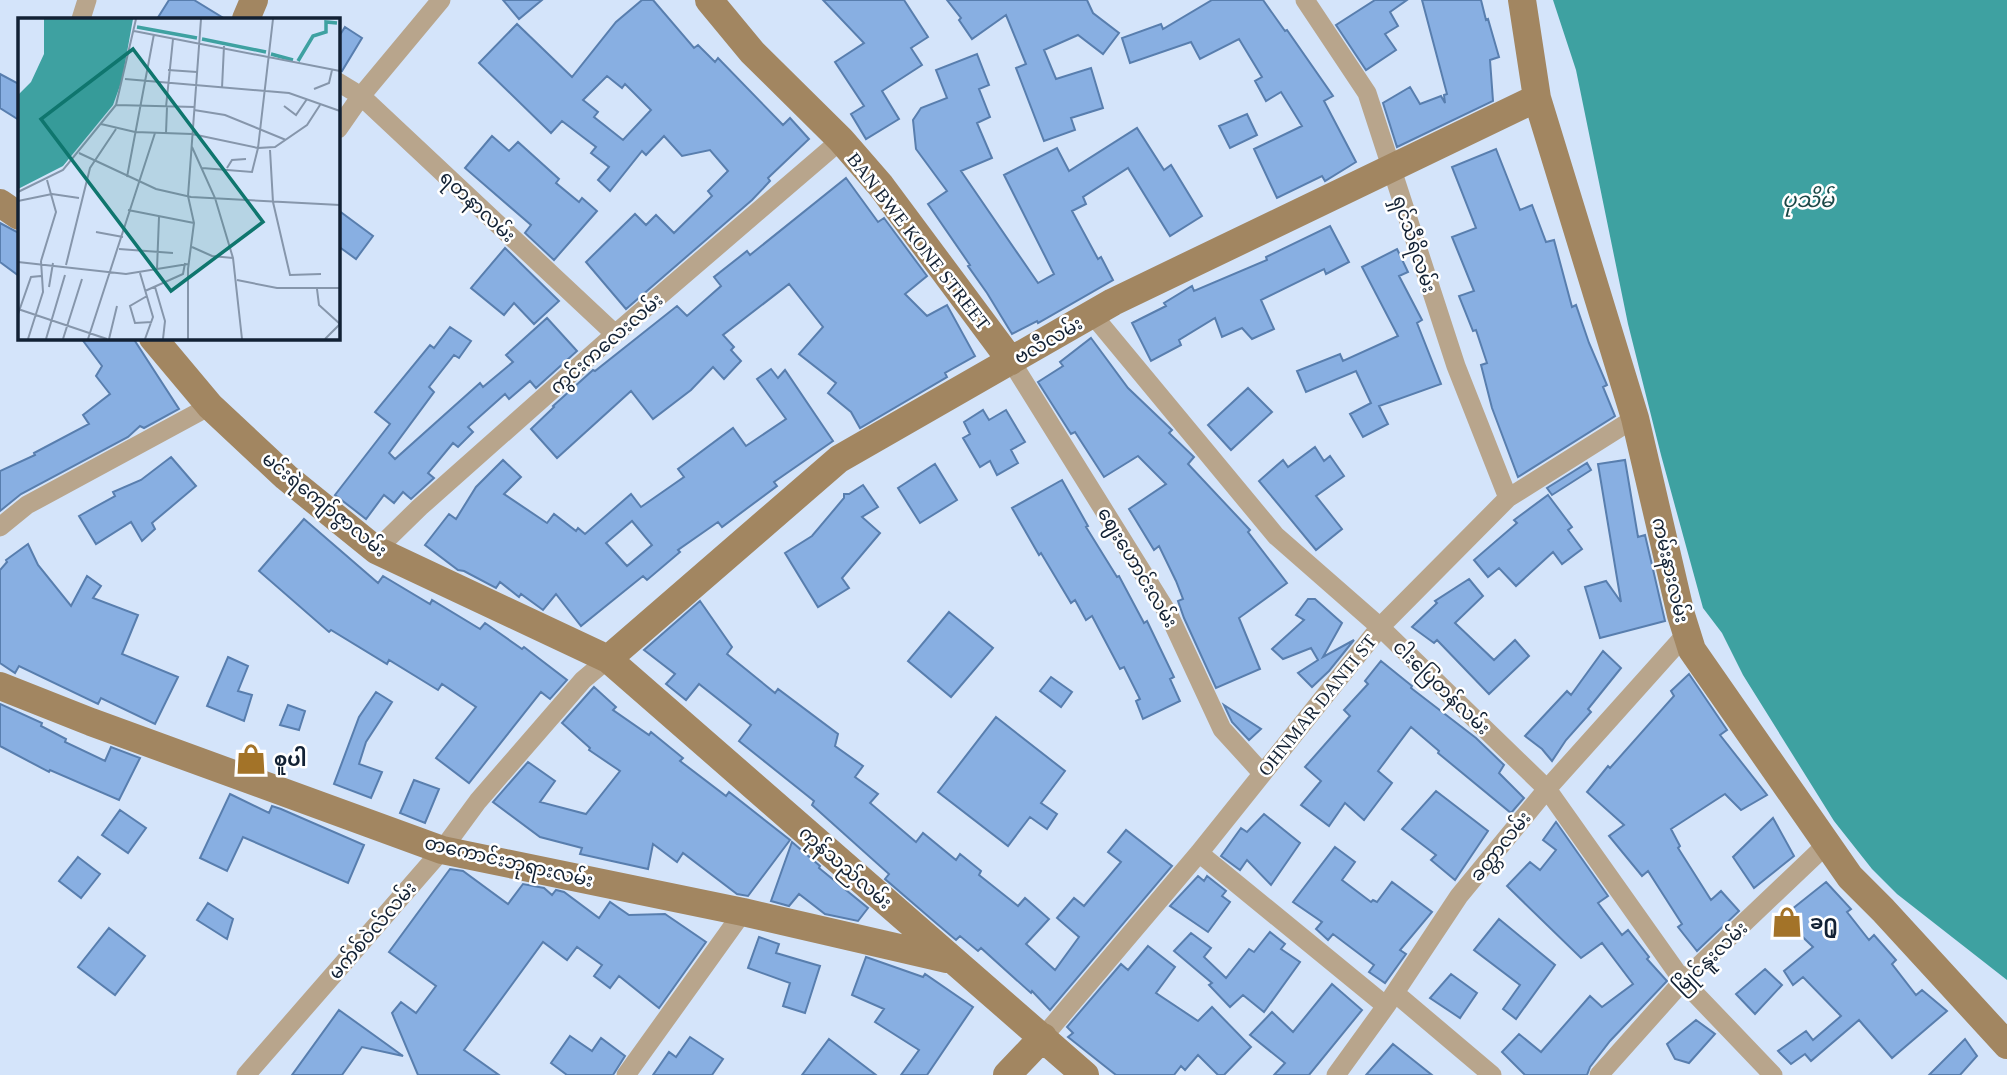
<svg xmlns="http://www.w3.org/2000/svg" width="2007" height="1075" font-family="'Times New Roman','Noto Sans Myanmar',serif">
<rect width="100%" height="100%" fill="#d4e4fa"/>
<path fill="#3ea1a1" d="M1553,0H2007V980L1897,894L1872,869L1834,821L1743,675L1722,633L1703,608L1661,455L1628,324L1576,70Z"/>
<path fill="#88afe2" stroke="#587eae" stroke-width="2" fill-rule="evenodd" d="M169,0H194L225,19H157Z
M503,0H542L519,19Z
M642,0H653L694,48L698,45L715,62L718,58L783,125L790,118L809,139L768,178L770,181L752,200L626,309L586,262L635,214L646,225L656,215L674,233L712,196L708,191L728,171L710,150L682,156L664,136L646,155L642,151L610,191L598,180L609,167L591,153L596,147L562,121L551,133L479,63L517,24L572,77L616,22ZM607,76L622,88L625,84L651,110L623,140L594,117L598,112L583,100Z
M823,0H904L928,37L911,48L922,65L882,91L899,119L866,139L851,114L864,106L835,62L864,43Z
M947,0H1087L1093,13L1119,33L1103,54L1078,35L1044,50L1056,79L1091,68L1103,108L1071,118L1075,130L1044,141L1016,68L1026,64L1006,15L972,39L959,20L961,18Z
M1212,0H1263L1285,31L1287,30L1333,96L1324,101L1356,162L1325,181L1322,176L1277,198L1254,149L1302,126L1281,92L1266,101L1255,81L1262,77L1239,39L1200,59L1191,42L1130,63L1122,38L1161,24L1163,29Z
M1375,0H1407L1390,12L1398,26L1385,34L1396,50L1366,70L1336,25Z
M1422,0H1481L1486,20L1488,19L1499,57L1490,60L1493,101L1397,147L1383,103L1410,87L1420,104L1441,96L1445,103L1444,95L1447,94Z
M345,27L362,38L342,71L338,70V38Z
M977,54L989,85L979,89L990,117L977,123L992,158L961,171L1038,283L1054,274L1004,175L1057,148L1069,171L1137,128L1164,170L1171,165L1202,216L1170,236L1128,168L1083,197L1086,204L1072,211L1098,259L1101,257L1113,280L1038,323L1037,321L1012,334L987,293L968,266L970,265L928,204L947,191L916,149L913,120L921,108L947,98L936,70Z
M0,74L19,84V120L0,108Z
M1247,114L1257,135L1230,148L1219,126Z
M492,136L509,151L518,142L559,179L556,183L579,202L582,198L597,211L554,260L525,233L531,225L465,168Z
M1496,149L1520,210L1532,205L1546,242L1554,240L1572,307L1576,305L1589,343L1607,385L1603,387L1615,416L1518,477L1492,408L1481,365L1487,363L1476,330L1473,331L1459,296L1474,291L1452,237L1476,228L1452,167Z
M846,178L878,222L884,218L927,276L905,294L927,316L947,305L975,356L945,373L947,377L860,428L851,412L828,393L836,383L799,354L823,327L789,284L723,335L734,347L731,350L741,361L724,379L713,367L691,390L653,419L631,391L557,458L531,429L554,407L553,406L593,370L595,371L677,306L687,316L721,286L714,277L747,251L750,255Z
M338,210L373,236L356,259L338,246Z
M0,223L19,233V276L0,262Z
M1330,226L1349,262L1326,274L1324,269L1261,300L1274,329L1252,339L1242,328L1222,337L1215,318L1179,340L1181,345L1151,361L1132,323L1166,306L1164,303L1192,286L1194,291L1267,260L1266,257Z
M505,248L559,301L534,324L514,303L504,315L471,288Z
M1397,249L1408,272L1399,276L1422,320L1417,323L1441,384L1379,406L1388,424L1363,437L1350,414L1371,403L1356,371L1306,392L1297,371L1340,354L1343,361L1398,336L1362,267Z
M547,318L577,351L536,388L530,381L509,399L505,394L468,427L473,432L458,447L453,443L428,473L434,478L411,499L403,492L394,503L384,495L366,519L335,495L390,424L375,412L430,345L434,348L450,327L471,341L459,358L454,355L429,387L434,392L389,453L395,459L480,383L483,387L513,362L506,355Z
M81,338H133L179,409L144,428L140,426L128,437L21,494L0,511V471L35,455L34,453L89,424L83,415L110,394L96,376L102,366Z
M1091,338L1128,388L1172,430L1169,433L1194,457L1188,464L1250,530L1248,532L1287,583L1239,618L1260,669L1216,688L1184,618L1178,601L1183,599L1176,581L1159,546L1154,550L1129,509L1166,484L1138,456L1104,477L1075,432L1071,434L1038,382L1063,366L1060,362Z
M771,369L778,378L785,370L833,441L774,482L777,486L722,527L718,522L678,550L680,552L647,580L643,576L581,626L556,594L543,610L521,594L519,597L500,582L496,588L464,571L458,570L425,545L449,514L456,519L476,487L503,460L521,477L504,494L547,523L554,514L576,531L578,528L585,534L631,494L641,507L684,477L678,469L733,428L746,446L786,419L757,379ZM632,521L652,545L627,566L606,543Z
M1248,388L1272,412L1231,450L1208,425Z
M983,410L989,420L1006,410L1025,442L1011,450L1018,463L997,475L990,461L980,467L963,438L970,434L964,422Z
M1315,447L1324,461L1330,456L1344,476L1316,496L1342,529L1316,550L1259,481L1283,460L1288,467Z
M171,457L196,486L152,523L155,529L142,541L131,522L96,544L79,516L115,496L113,492L141,480Z
M1625,460L1638,537L1645,535L1665,621L1600,638L1585,587L1606,581L1621,602L1598,464Z
M1587,463L1591,470L1552,495L1547,488Z
M935,464L957,500L920,523L898,488Z
M1062,480L1088,526L1086,527L1117,577L1119,576L1144,623L1147,621L1174,677L1170,679L1180,701L1143,719L1136,701L1140,699L1124,667L1120,669L1092,616L1086,620L1075,600L1071,603L1041,553L1039,555L1012,508Z
M863,485L878,507L862,517L880,533L842,578L849,588L818,607L785,553L812,536L844,498V494H849Z
M1548,495L1572,527L1568,530L1582,549L1562,564L1553,552L1516,586L1499,568L1488,577L1474,560L1517,523L1514,520Z
M304,519L378,583L383,576L430,604L432,600L480,629L485,623L522,649L524,647L567,680L550,699L541,692L469,783L436,758L476,707L442,684L438,690L389,660L387,664L331,630L329,632L259,571Z
M28,544L38,565L71,606L87,576L101,586L93,598L138,615L122,654L178,677L155,724L101,698L98,704L19,666L15,673L0,663V570L7,562L6,560Z
M1469,579L1483,596L1455,623L1494,660L1515,640L1529,656L1489,694L1437,640L1434,643L1412,627L1437,603L1435,601Z
M1308,599H1315L1342,623L1323,657L1354,640L1329,671L1312,687L1298,673L1318,660L1311,648L1283,659L1272,649L1304,620L1296,615Z
M700,601L732,647L727,654L775,693L778,689L838,734L835,746L863,766L855,777L878,794L870,803L916,842L923,833L956,860L960,854L981,871L979,875L1018,906L1025,898L1049,919L1026,944L1055,970L1079,937L1057,918L1074,898L1084,906L1121,862L1108,852L1126,830L1172,866L1050,1010L1032,991L1031,993L981,948L978,951L960,936L956,940L936,923L885,879L889,874L812,805L814,801L739,741L751,725L699,684L686,700L666,684L675,674L644,650Z
M949,612L993,648L951,697L908,661Z
M1603,651L1621,668L1588,709L1591,712L1566,740L1552,761L1542,749L1525,736L1567,691L1571,695Z
M228,657L248,666L238,691L252,695L244,721L207,706Z
M1381,661L1412,686L1411,688L1476,738L1504,765L1499,773L1524,798L1511,813L1438,753L1439,751L1411,727L1378,771L1392,783L1364,820L1345,803L1329,826L1301,805L1321,781L1305,767L1350,716L1344,710L1368,684L1365,681Z
M1689,674L1727,730L1720,735L1767,795L1741,810L1725,794L1671,829L1680,846L1678,848L1711,900L1721,891L1739,911L1697,951L1678,927L1682,924L1648,871L1642,876L1609,836L1624,825L1587,792L1608,766L1610,768L1674,696L1671,691Z
M1051,677L1072,692L1061,707L1040,691Z
M594,687L616,707L613,710L649,735L651,732L683,758L680,761L726,796L729,792L790,840L748,896L737,894L683,853L677,862L653,844L648,869L580,854L582,848L540,837L493,802L528,762L555,781L540,802L586,814L620,771L589,750L590,748L562,723Z
M376,692L392,702L366,742L359,764L382,772L371,798L334,784L359,717Z
M0,704L42,723L41,726L66,739L65,742L105,761L111,747L140,758L119,800L50,770L49,772L0,746Z
M288,705L305,711L299,730L280,725Z
M1224,705L1261,729L1249,740L1232,722Z
M996,717L1065,771L1041,803L1057,814L1047,829L1030,817L1008,846L938,792Z
M414,780L439,789L425,823L400,813Z
M1436,791L1488,831L1455,880L1431,860L1436,855L1402,829Z
M230,794L269,813L272,806L281,809L364,845L348,883L243,837L227,871L200,858Z
M120,810L146,828L128,853L102,835Z
M1264,814L1300,843L1271,885L1247,860L1240,870L1221,856L1241,828L1247,832Z
M1773,818L1794,856L1754,888L1733,857Z
M1556,822L1608,896L1598,903L1622,935L1628,930L1649,957L1647,959L1667,981L1610,1041L1590,1067L1587,1075H1525L1502,1052L1519,1034L1541,1052L1590,996L1602,1007L1633,984L1602,943L1581,958L1507,886L1530,862L1540,870L1556,850L1543,840Z
M792,842L820,866L819,868L868,908L858,921L825,914L799,894L789,906L771,901Z
M1335,847L1355,862L1342,880L1371,902L1373,900L1377,902L1392,882L1432,912L1400,950L1406,954L1385,983L1369,972L1374,965L1333,934L1328,940L1316,929L1322,922L1293,902Z
M78,857L100,874L81,898L59,881Z
M450,869L463,871L508,904L523,884L544,888L552,895L556,890L564,892L599,918L610,902L629,915L665,914L706,942L659,1008L619,976L610,988L594,976L602,965L577,947L567,960L543,942L464,1050L499,1075H418L392,1013L401,1002L416,1013L436,986L389,952Z
M1198,876L1204,881L1207,876L1226,891L1222,896L1230,902L1208,932L1170,906Z
M1826,882L1851,909L1847,912L1869,940L1874,935L1896,960L1892,964L1916,995L1922,990L1947,1011L1892,1058L1859,1020L1811,1061L1805,1054L1791,1064L1778,1051L1806,1031L1813,1040L1841,1016L1803,977L1793,985L1784,971L1813,947L1782,917Z
M208,903L233,919L227,939L197,920Z
M1499,919L1555,965L1516,1019L1503,1009L1520,985L1474,950Z
M109,928L145,956L115,995L78,967Z
M1270,932L1285,944L1281,949L1300,962L1264,1012L1243,995L1230,1007L1209,985L1212,983L1174,951L1191,933L1211,948L1204,957L1226,978L1249,949L1254,952Z
M759,937L779,944L776,953L820,966L805,1013L783,1006L790,983L748,968Z
M1148,946L1175,967L1156,993L1198,1021L1212,1007L1251,1047L1224,1075H1218L1198,1055L1185,1070L1181,1066L1174,1075H1116L1068,1037L1073,1033L1067,1027L1121,964L1128,970Z
M866,957L923,977L925,974L973,1007L927,1075H901L919,1050L875,1022L884,1009L852,995Z
M1765,969L1782,985L1755,1014L1736,994Z
M1451,974L1477,993L1460,1018L1430,998Z
M1332,984L1362,1010L1309,1075H1274L1285,1063L1250,1035L1272,1012L1293,1032Z
M339,1010L403,1056L362,1047L342,1075H292Z
M1696,1020L1715,1034L1689,1063L1675,1059L1667,1044Z
M570,1036L592,1051L601,1038L625,1056L613,1075H567L551,1063Z
M690,1037L723,1059L712,1075H653L669,1052L676,1057Z
M829,1039L876,1075H802Z
M1965,1039L1977,1056L1960,1075H1929Z
M1393,1044L1432,1075H1366Z"/>
<g fill="none" stroke-linecap="round" stroke-linejoin="round">
<path stroke="#b8a58c" stroke-width="19" d="M1305,0L1367,93L1456,366L1508,498
M81,19L87,0
M338,82L361,96L615,334
M338,129L361,96L441,0
M1092,314L1276,536L1380,627L1547,789L1683,981L1773,1075
M1011,361L1169,615L1222,729L1262,773
M0,527L27,505L210,406
M376,550L420,507L615,334L841,140
M1199,853L1386,1006
M1395,993L1492,1075
M1043,1037L1199,853L1380,627L1508,498L1635,418
M246,1075L442,850L478,801L583,680L608,659
M626,1075L743,912
M1336,1075L1386,1006L1459,896L1547,789L1686,634
M1599,1075L1683,981L1827,844"/>
<path stroke="#a28661" stroke-width="28" d="M709,0L752,52L841,140L881,186L1011,361
M1522,0L1537,98L1635,418L1681,615L1692,650L1850,877L1883,910L2007,1045
M246,19L254,0
M0,203L19,216
M153,338L210,406L286,477L376,550L608,659L1085,1075
M608,659L839,459L1113,302L1537,98
M0,686L91,722L442,850L743,912L947,959
M1007,1075L1043,1037"/>
</g>
<defs>
<symbol id="shop-bare" viewBox="-9 -9 18 18"><path d="M-5-2.5h2.3a2.7 3.5 0 0 1 5.4 0H5L5.5 6h-11ZM-1.5-2.5h3a1.5 2.3 0 0 0-3 0Z" fill="#a37328" stroke="#fff" stroke-width="2.5" paint-order="stroke"/></symbol>
</defs>
<g fill-rule="evenodd">
<use href="#shop-bare" x="229" y="737" width="44" height="44"/>
<use href="#shop-bare" x="1765" y="900" width="44" height="44"/>
</g>
<g text-anchor="middle" stroke-width="5" stroke-linejoin="round" paint-order="stroke">
<g font-size="19" fill="#122134" stroke="#fff">
<text transform="translate(478 206) rotate(43)" y="7">ရတနာလမ်း</text>
<text transform="translate(919 241) rotate(52)" y="7">BAN BWE KONE STREET</text>
<text transform="translate(1415 244) rotate(72)" y="7">ရှင်သီရိလမ်း</text>
<text transform="translate(1048 340) rotate(-30)" y="7">ဗလီလမ်း</text>
<text transform="translate(606 343) rotate(-41)" y="7">ကွင်းကလေးလမ်း</text>
<text transform="translate(325 504) rotate(39)" y="7">မင်းရဲကျော်ဇွာလမ်း</text>
<text transform="translate(1138 567) rotate(59)" y="7">ဈေးဟောင်းလမ်း</text>
<text transform="translate(1671 570) rotate(77)" y="7">ကမ်းနားလမ်း</text>
<text transform="translate(1442 687) rotate(44)" y="7">ငါးပြေတန်လမ်း</text>
<text transform="translate(1317 705) rotate(-51)" y="7">OHNMAR DANTI ST</text>
<text transform="translate(1500 846) rotate(-51)" y="7">ခတ္တာလမ်း</text>
<text transform="translate(509 861) rotate(13)" y="7">တကောင်းဘုရားလမ်း</text>
<text transform="translate(846 867) rotate(41)" y="7">ကုန်သည်လမ်း</text>
<text transform="translate(372 930) rotate(-49)" y="7">မက်စ်ဝဲလ်လမ်း</text>
<text transform="translate(1710 957) rotate(-44)" y="7">မြိုင်နူးလမ်း</text>
</g>
<g font-size="19" font-weight="bold" fill="#122134" stroke="#fff" text-anchor="start">
<text x="274" y="766">စူပါ</text>
<text x="1810" y="929">ခ႐ု</text>
</g>
<g font-size="21" font-style="italic" fill="#1b4847" stroke="#fff">
<text x="1808" y="207">ပုသိမ်</text>
</g>
</g>
<g transform="translate(18 18)">
<rect width="322" height="322" fill="#d4e4fa"/>
<path d="M26,1H115L104,62L95,87L45,148L0,171V77L13,64L26,36Z" fill="#3ea1a1"/>
<path fill="none" stroke="#3ea1a1" stroke-width="3.5" d="M119,9L179,20M184,21L248,34M253,36L275,42M280,43L295,18L308,14V4L319,5"/>
<path fill="none" stroke="#8696ab" stroke-width="2" d="M116,13L322,53M150,52L179,54M107,61L271,75L322,93M204,70L206,28M296,71L311,65L314,52M98,87L177,89M266,88L278,97L289,81M148,89L155,21M176,92L207,97L268,122M83,106L117,114L174,116M148,115L149,89M174,116L240,130L255,1M174,129L197,180L215,240L224,321M252,132L255,184L272,257L303,256M61,135L138,171L173,179L322,187M184,150L234,154L240,130L257,129L289,107L302,87M209,150L214,142L228,141M109,159L136,16M0,174L45,152L98,87L118,1M170,178L183,1M0,183L34,176L61,180M110,192L176,205M78,214L105,219M174,229L194,238L215,240M101,231L155,235M23,243L38,194L29,162M0,244L108,256L170,246M48,247L72,150L98,111M139,251L141,199M122,255L135,299L127,321M219,262L259,270H322M31,269L35,245M137,269L147,303L145,321M299,271L301,287L322,306M127,273L165,256L167,245M129,278L112,288L117,305L134,304M0,291L89,321M0,296L13,259L23,258M10,321L25,274L23,243M28,321L47,257M45,321L64,261M70,321L137,115M91,321L99,288M170,321V251L176,205L170,178M307,321L322,306"/>
<path fill="#0f766e" fill-opacity="0.15" stroke="#0f766e" stroke-width="3.5" d="M115,31L245,204L153,273L23,101Z"/>
<rect width="322" height="322" fill="none" stroke="#122134" stroke-width="3.5"/>
</g>
</svg>
